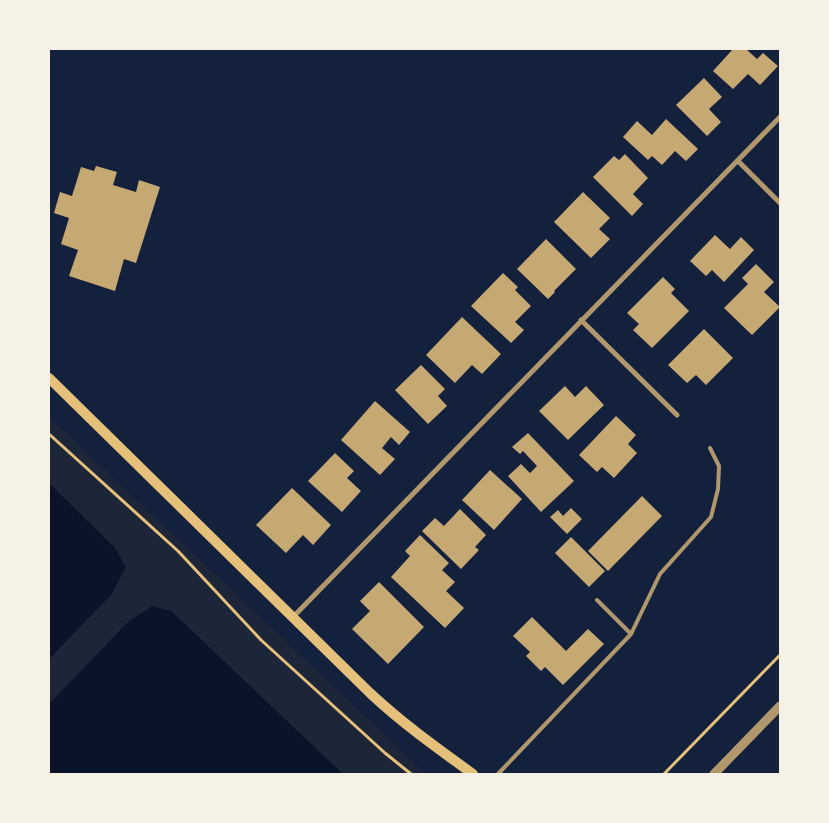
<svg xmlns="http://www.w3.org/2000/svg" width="829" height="823" font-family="Commissioner,sans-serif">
<rect width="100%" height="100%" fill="#14213d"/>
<path fill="#1d2539" d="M49,417L426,774H49Z"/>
<path fill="#0b132b" d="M49,483L115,548L126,567L111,595L49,659Z
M152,606L171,611L343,774H49V704L129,621Z"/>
<path fill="#c6a872" d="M733,49H746L757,59L763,53L778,66L760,85L748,74L733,89L713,71Z
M704,78L722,97L709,109L721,122L707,136L676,105Z
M666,119L698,149L686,161L675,151L662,165L652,156L648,160L623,137L637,121L652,135Z
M625,154L648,178L633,194L643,204L632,216L593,177L614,156L619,160Z
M96,166L117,172L113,185L136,192L139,180L160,187L136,263L124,259L115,291L69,276L78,250L61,244L69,218L54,213L60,192L72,196L81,167L94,171Z
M583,192L610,218L599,229L610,239L591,258L554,222Z
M715,235L730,249L741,237L754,250L724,282L712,270L706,276L690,261Z
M546,239L576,269L554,291L555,292L548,299L517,269Z
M756,264L774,282L764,292L780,307L752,335L724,308L748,284L742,278Z
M503,273L518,287L515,290L531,306L515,322L524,330L511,343L471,306Z
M663,277L675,289L671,293L689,311L652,348L633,330L639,324L627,313Z
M462,317L501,354L482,374L472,365L455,383L426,355Z
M704,329L733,358L706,385L696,375L687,383L668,365Z
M421,365L445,389L438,396L447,406L428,424L395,390Z
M565,386L575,397L586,386L604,405L568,440L539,411Z
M375,401L410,432L399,445L391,437L382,448L395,459L380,475L341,440Z
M616,416L636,435L628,444L637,453L614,478L602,467L597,472L579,455Z
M528,433L574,481L541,512L508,476L521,464L530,473L537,466L523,451L520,454L512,447Z
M335,453L354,471L347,478L361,491L342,512L308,481Z
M490,470L522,499L494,530L462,500Z
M292,488L331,525L313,545L303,535L286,553L256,525Z
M642,496L662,516L608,571L588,551Z
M571,508L582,519L567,534L550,517L558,510L563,516Z
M460,509L486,535L475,547L479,550L461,569L422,531L435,518L444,526Z
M420,535L449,563L442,570L455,582L446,591L464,608L445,628L391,577L410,556L405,551Z
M571,537L605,571L589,587L555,553Z
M379,582L424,627L388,664L352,629L370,611L360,601Z
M532,617L566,651L588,629L604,644L563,685L545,667L541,671L526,656L530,652L513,636Z"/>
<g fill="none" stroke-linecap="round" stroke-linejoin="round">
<path stroke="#e5c07b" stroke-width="3" d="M49,434L178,551L261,640L385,753L411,774
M664,774L780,655"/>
<path stroke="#b1986c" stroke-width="4" d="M631,634L660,574L711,517L718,489L719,466L710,448
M498,774L631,634L597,600"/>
<path stroke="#b1986c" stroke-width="5" d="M738,161L780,203
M581,320L677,415
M293,617L780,117"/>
<path stroke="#b1986c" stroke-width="9" d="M714,774L780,706"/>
<path stroke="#e5c07b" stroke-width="10" d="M49,378L370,693C402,723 437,748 473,774"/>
</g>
<rect width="829" height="823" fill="none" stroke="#f6f1e7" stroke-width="100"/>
</svg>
